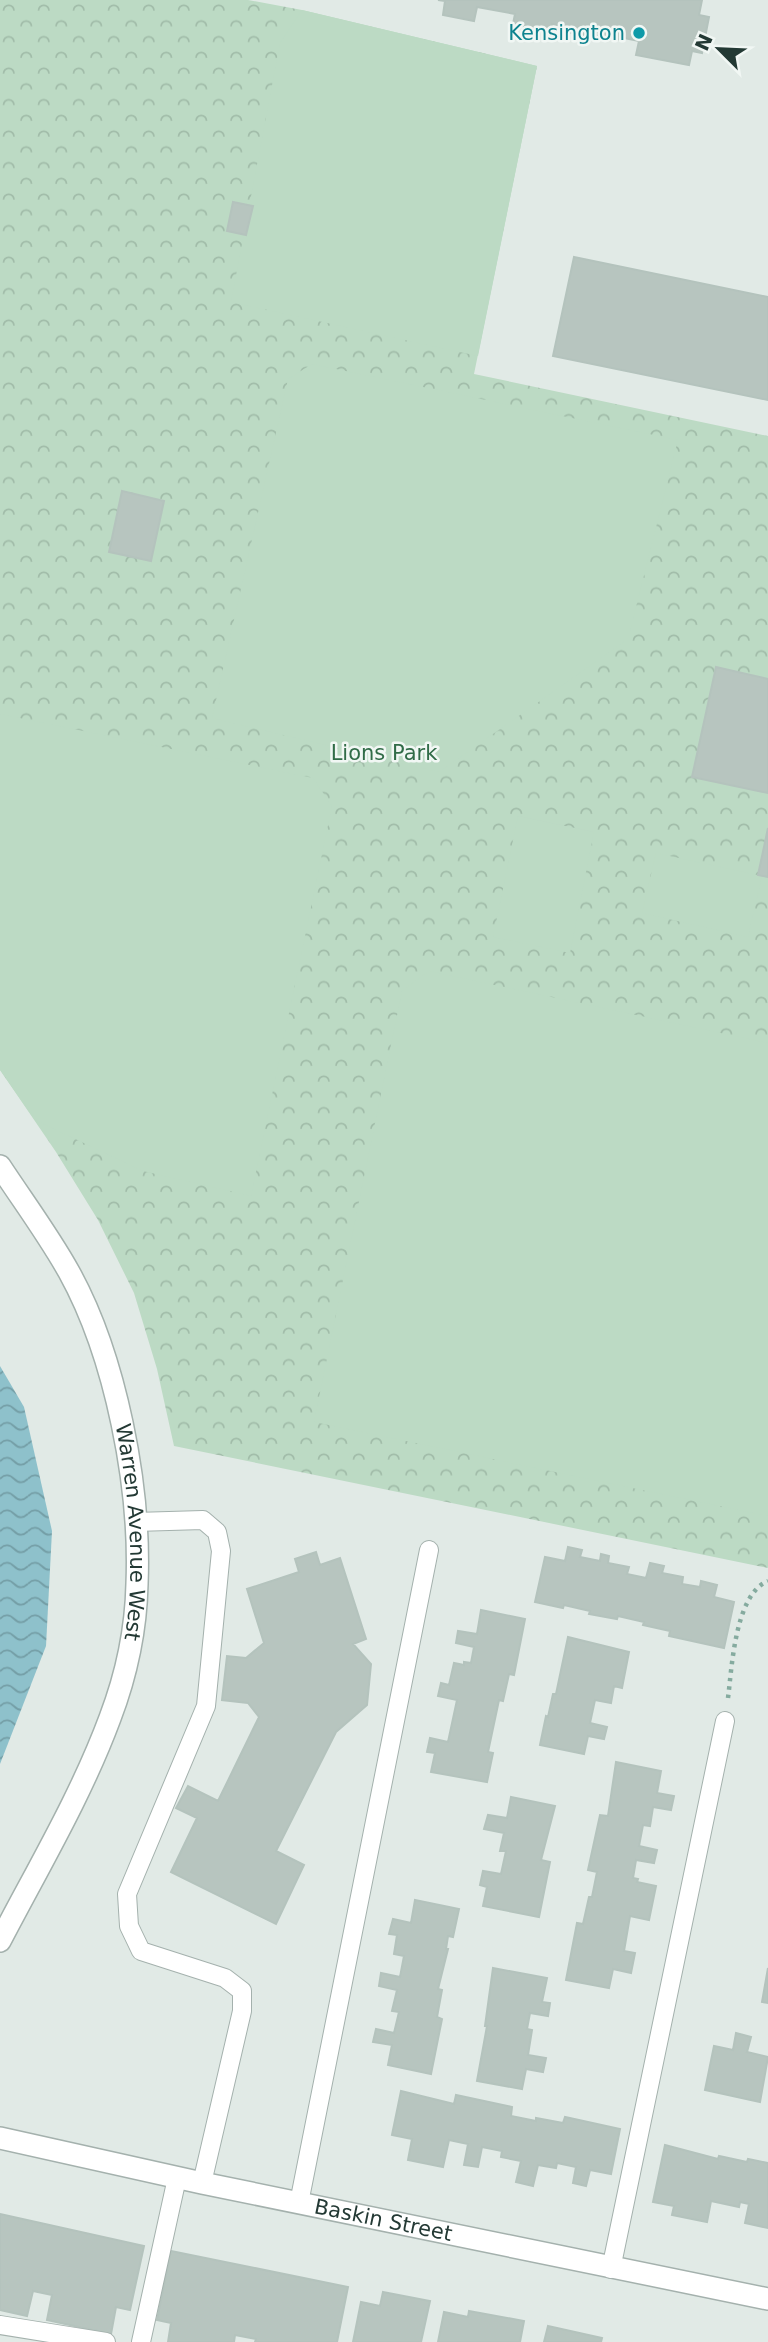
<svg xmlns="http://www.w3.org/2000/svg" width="768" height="2342" font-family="'DejaVu Sans',sans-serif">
<defs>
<pattern id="park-crowns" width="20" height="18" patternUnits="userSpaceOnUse" patternTransform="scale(1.75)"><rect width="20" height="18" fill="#bcdac4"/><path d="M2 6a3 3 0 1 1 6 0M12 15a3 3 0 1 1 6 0" fill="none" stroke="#a1bca9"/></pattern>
<pattern id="water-waves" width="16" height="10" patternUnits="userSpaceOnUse" patternTransform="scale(1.75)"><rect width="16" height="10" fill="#8ec1cb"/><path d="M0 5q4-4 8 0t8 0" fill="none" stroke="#749ea6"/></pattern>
</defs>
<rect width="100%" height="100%" fill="#e1eae6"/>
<path fill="url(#park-crowns)" d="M0,0H248L302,10L537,66L474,374L768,436V1568L174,1446L157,1369L134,1293L98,1220L56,1152L0,1070Z"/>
<path fill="#bcdac4" d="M302,10L537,66L478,356L231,302L280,43Z
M312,364L678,440L628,639L439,772L212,718L288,379Z
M0,714L313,778L332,806L251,1196L143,1171L35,1120L0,1070Z
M518,816L594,832L570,953L493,937Z
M656,853L762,876L748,937L642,913Z
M429,971L768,1043V1516L314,1422L402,991Z"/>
<path fill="url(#water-waves)" d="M0,1366L24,1407L52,1531L46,1646L0,1764Z"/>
<path fill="#b7c5bf" stroke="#b4c3bd" stroke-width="2" d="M438,0H702L699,15L709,17L702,53L692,51L689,65L636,55L639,41L624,38L623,40L592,34L591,37L567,32L568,27L552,24L551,31L513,24L515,14L477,7L474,21L443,15L445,1Z
M233,202L253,206L246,235L227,231Z
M574,257L768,297V400L553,356Z
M122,491L164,501L151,561L109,552Z
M716,667L768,679V793L692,777Z
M768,828V877L758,875Z
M568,1547L582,1550L580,1557L600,1561L601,1554L609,1556L608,1563L629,1567L627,1574L646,1578L650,1563L664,1566L662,1573L683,1577L682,1584L700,1587L701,1581L717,1585L714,1597L734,1602L724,1648L669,1636L670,1631L643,1625L644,1622L618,1616L617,1619L589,1614L590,1611L564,1605L563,1608L535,1602L545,1557L565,1561Z
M316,1552L320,1565L340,1558L366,1639L353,1644L371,1664L367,1705L336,1732L276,1851L304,1865L276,1924L171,1872L197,1818L176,1808L188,1786L218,1801L259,1717L248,1703L222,1700L227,1656L246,1658L264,1643L247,1589L299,1572L295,1559Z
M481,1610L525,1619L514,1675L509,1674L503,1701L499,1700L488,1752L493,1753L487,1782L431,1772L435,1753L427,1752L430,1738L448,1742L457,1700L438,1696L441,1683L449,1685L454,1663L464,1665V1662L471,1663L474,1647L456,1643L458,1631L477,1634Z
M568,1637L629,1652L622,1688L614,1686L611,1703L595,1700L590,1723L607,1727L604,1739L588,1736L584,1754L540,1745L546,1716L548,1717L553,1694H556Z
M616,1762L661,1771L657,1793L674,1796L671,1810L653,1807L650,1826L643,1825L639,1846L657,1850L654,1863L636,1860L633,1878L638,1879L637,1882L656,1886L649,1920L630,1916L624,1951L635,1953L631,1973L613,1969L609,1988L566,1980L577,1923L583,1924L589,1897H592L597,1872L588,1870L600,1815L608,1816Z
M511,1797L555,1806L541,1860L550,1862L539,1917L483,1906L487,1887L480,1885L483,1871L501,1874L506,1851H500L504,1833L484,1829L488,1815L507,1818Z
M415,1900L459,1909L453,1937L448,1936L446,1949H448L438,1989L442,1990L437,2017L442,2019L431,2074L388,2065L392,2045L373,2042L376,2029L394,2033L399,2012L392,2011L397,1990L379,1986L381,1973L400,1977L404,1956L394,1954L397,1935L389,1934L393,1919L411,1923Z
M493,1968L547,1978L542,2002L550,2003L548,2016L530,2013L527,2029L532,2030L528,2055L546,2058L543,2072L526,2069L522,2089L477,2081L487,2026H485Z
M768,1968V2003L762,2002Z
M736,2033L751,2037L747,2052L768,2057L760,2102L705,2090L714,2046L733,2050Z
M401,2091L454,2104L456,2095L512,2107L511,2116L536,2121V2118L563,2123L565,2117L620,2129L611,2174L590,2170L586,2186L573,2183L576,2167L557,2163L556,2168L538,2165L533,2186L516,2182L521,2161L501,2157L502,2151L482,2147L478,2167L464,2165L468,2144L449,2140L443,2167L408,2160L412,2139L392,2135Z
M665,2145L718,2159L719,2156L747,2162L748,2159L768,2163V2228L745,2223L749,2204L740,2202L739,2207L711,2201L707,2222L672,2215L674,2206L653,2202Z
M0,2214L144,2246L130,2310L116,2307L111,2334L47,2320L52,2295L33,2291L27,2316L0,2310Z
M171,2251L348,2287L337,2342H255L256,2339L235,2335L234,2342H168L171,2323L157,2320Z
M383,2292L430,2301L421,2342H353L361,2302L380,2306Z
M469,2311L524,2321L520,2342H438L444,2312L468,2317Z
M548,2326L602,2338L601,2342H544Z"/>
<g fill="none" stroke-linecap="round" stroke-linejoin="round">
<defs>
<path id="service" d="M135,1522L203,1520L217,1532L221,1551L206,1706L127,1894L129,1926L141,1951L225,1978L242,1991V2011L202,2183
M299,2203L429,1550
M611,2269L725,1721
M0,2325L106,2342
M141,2342L177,2178"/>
<g id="minor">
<path id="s1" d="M0,2138L202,2183L768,2299"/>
</g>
<g id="tertiary">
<path id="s2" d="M0,1166C23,1201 49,1236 69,1272C116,1357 141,1487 137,1584C136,1629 126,1676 110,1718C81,1796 38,1868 0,1941"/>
</g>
</defs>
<use href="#service" stroke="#a4b1ad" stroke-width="20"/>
<use href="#minor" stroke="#a4b1ad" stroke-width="24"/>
<use href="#tertiary" stroke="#a4b1ad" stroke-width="24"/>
<path stroke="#85ab9f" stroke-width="4.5" stroke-dasharray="3.5 5" stroke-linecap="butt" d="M728,1698C732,1667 735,1594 768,1581"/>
<use href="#service" stroke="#fff" stroke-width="18"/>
<use href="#minor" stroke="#fff" stroke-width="21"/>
<use href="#tertiary" stroke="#fff" stroke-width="21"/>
</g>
<circle fill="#0f9aa8" stroke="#f1f7f4" stroke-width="2.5" cx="639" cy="33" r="7"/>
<g text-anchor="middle" stroke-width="5" stroke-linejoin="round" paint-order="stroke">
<g font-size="21" fill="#0d838f" stroke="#f1f7f4" text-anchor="end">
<text x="625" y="40">Kensington</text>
</g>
<g font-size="21" fill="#316c48" stroke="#f1f7f4">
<text x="384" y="760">Lions Park</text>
</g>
<g font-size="21" fill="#233934" stroke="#f1f7f4">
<text dy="7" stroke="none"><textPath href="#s2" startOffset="397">Warren Avenue West</textPath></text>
<text dy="7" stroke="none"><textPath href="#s1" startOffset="392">Baskin Street</textPath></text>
</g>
</g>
<g transform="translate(719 49) rotate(294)" stroke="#f1f7f4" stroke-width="5" paint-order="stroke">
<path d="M0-5L12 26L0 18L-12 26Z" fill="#233934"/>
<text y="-10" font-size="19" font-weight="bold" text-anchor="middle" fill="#233934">N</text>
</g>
</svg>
